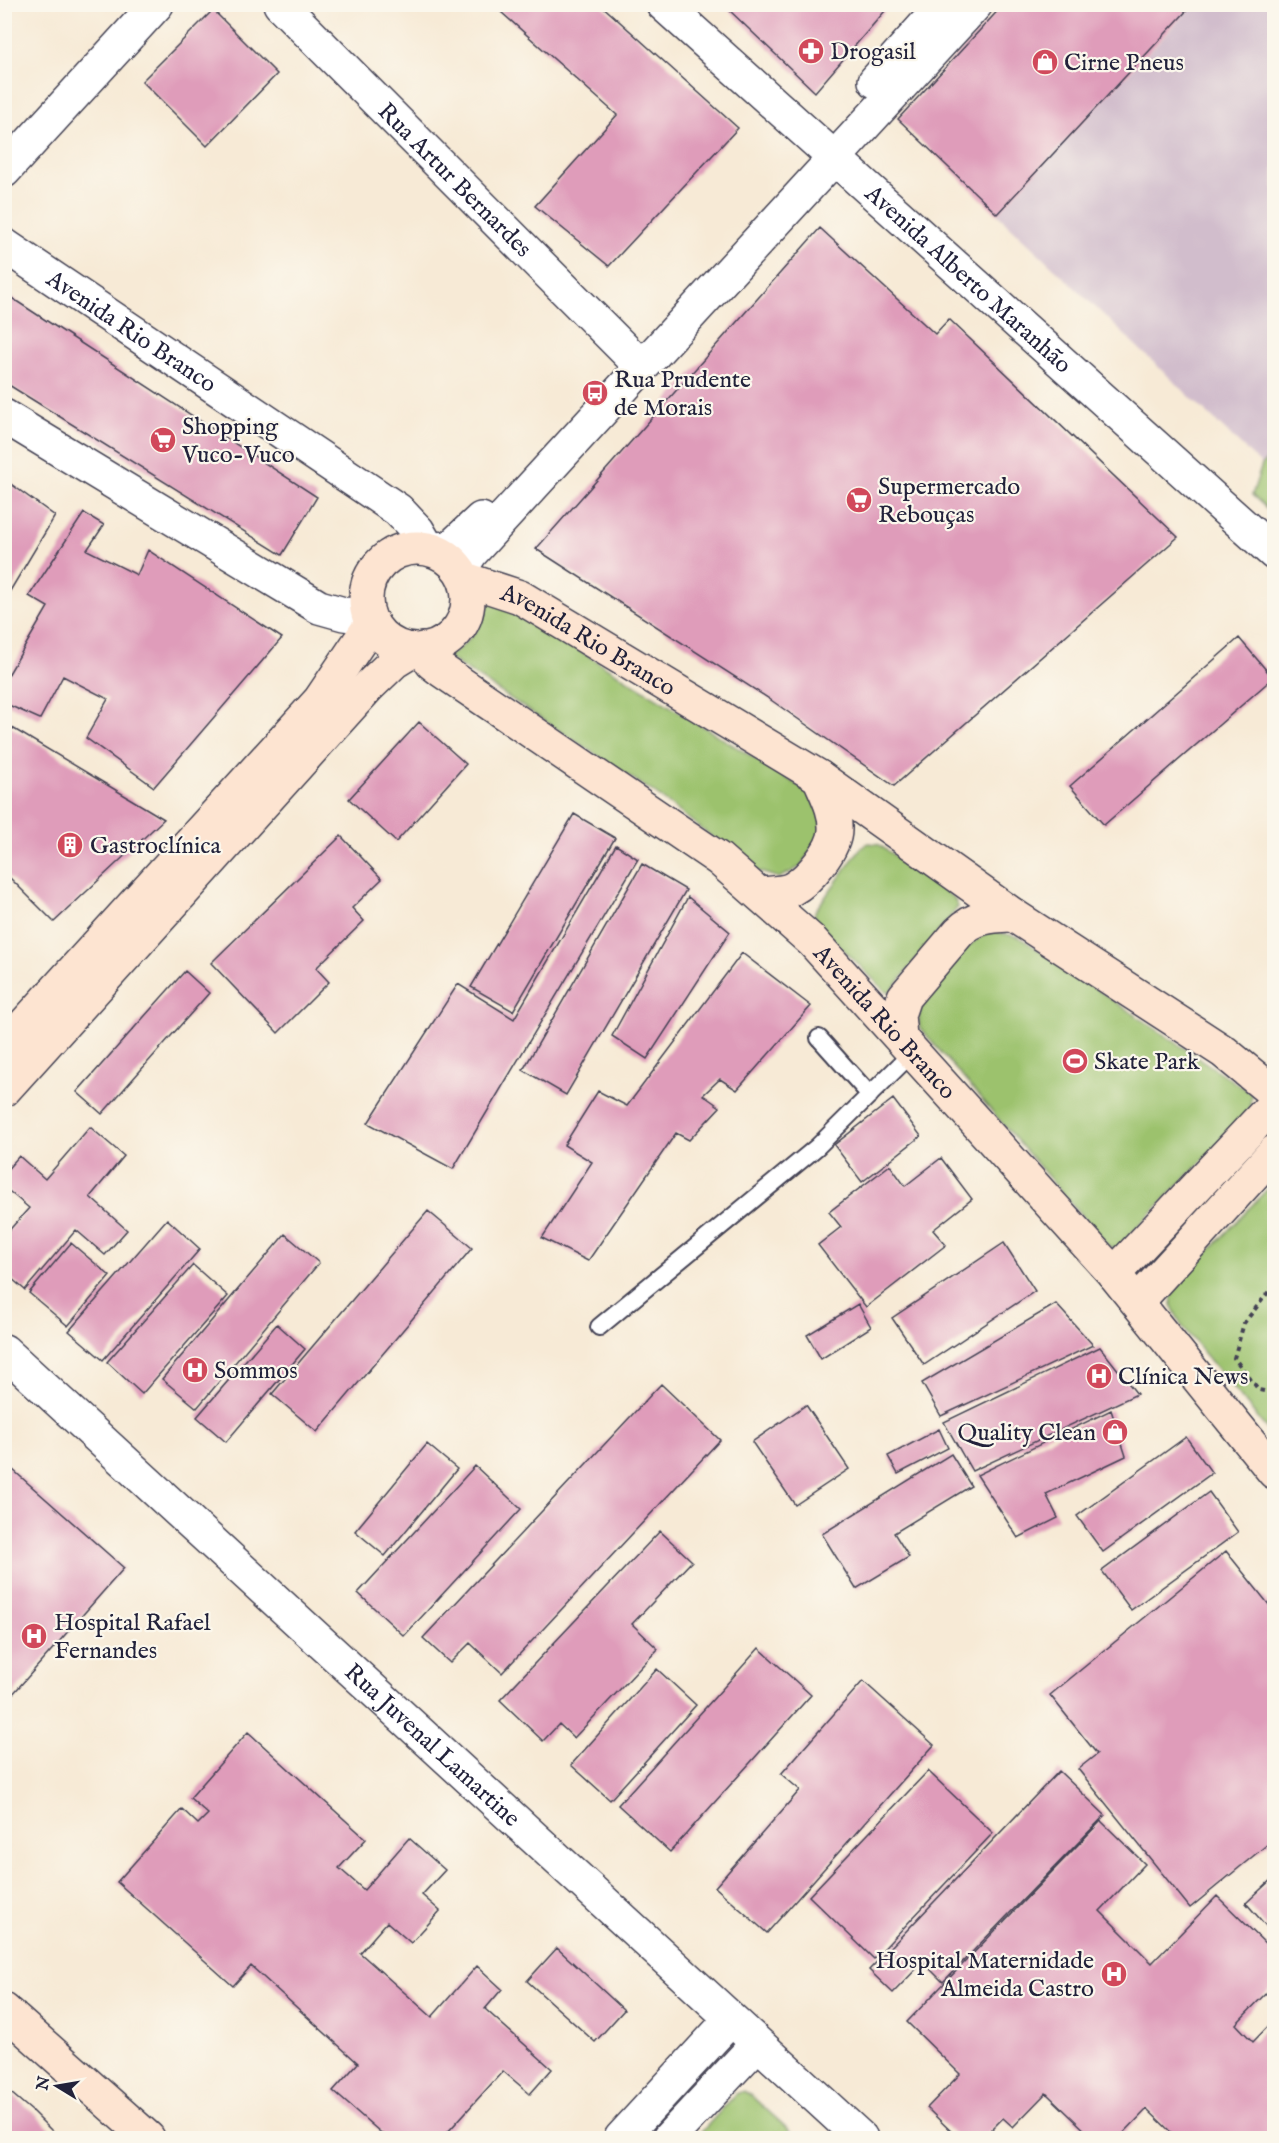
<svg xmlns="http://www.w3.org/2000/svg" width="1279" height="2143" font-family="'IM FELL English',serif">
<rect width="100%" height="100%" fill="#fbf7ec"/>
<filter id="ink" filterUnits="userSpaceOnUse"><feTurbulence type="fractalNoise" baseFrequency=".0167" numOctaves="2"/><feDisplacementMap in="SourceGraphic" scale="12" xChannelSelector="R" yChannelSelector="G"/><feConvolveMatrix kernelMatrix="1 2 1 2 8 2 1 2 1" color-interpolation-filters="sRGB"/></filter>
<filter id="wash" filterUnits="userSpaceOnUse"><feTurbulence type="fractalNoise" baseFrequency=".008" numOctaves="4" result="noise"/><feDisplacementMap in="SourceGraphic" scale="24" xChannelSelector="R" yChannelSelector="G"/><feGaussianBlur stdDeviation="1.35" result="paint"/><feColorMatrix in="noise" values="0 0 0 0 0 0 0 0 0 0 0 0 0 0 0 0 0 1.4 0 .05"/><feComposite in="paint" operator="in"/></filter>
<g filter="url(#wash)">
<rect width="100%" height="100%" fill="#f7ead6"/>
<path fill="#d1bdcc" d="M1193,5H1274V452L1262,465L997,214Z"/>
<path fill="#9cc26d" stroke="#5f7254" stroke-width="1.5" d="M1274,452V515L1252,495L1262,465Z
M491,596L801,787L819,803L827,825L800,867L779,878L757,871L652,791L447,657C470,643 485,622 491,596Z
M868,843L878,844L954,898L958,907L891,991L886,992L814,920L815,911L860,849Z
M992,931L1019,937L1252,1094L1248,1114L1116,1249L1108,1246L920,1028C911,996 965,942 992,931Z
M1274,1182V1438L1181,1325L1172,1306L1171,1291Z
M743,2091L749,2094L798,2138H696L736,2094Z"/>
<g id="blocks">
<path fill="#df9cba" d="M492,4H600L738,128L609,266L535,206L617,115Z
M733,4H891L815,92L729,10Z
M1004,4H1193L997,214L898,119Z
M213,10L277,74L207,146L142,81Z
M820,228L935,334L949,319L1178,537L894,786L768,698L536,549Z
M4,293L317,497L282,555L4,382Z
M4,479L55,516L4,601Z
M84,513L104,525L87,550L137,575L148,550L282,638L154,787L86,738L108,699L63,676L40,719L4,703V682L48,607L29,596Z
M1239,638L1273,678L1104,825L1070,786Z
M419,722L466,764L396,842L349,799Z
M4,723L164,819L54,922L4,872Z
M574,814L615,838L513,1011L471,987Z
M341,836L382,879L352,908L364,921L316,968L329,982L278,1033L211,963Z
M616,845L638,859L453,1169L368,1123L458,984L514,1019Z
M642,864L686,890L566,1095L523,1070Z
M688,897L730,932L647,1059L612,1036Z
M742,953L811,1006L737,1090L720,1079L703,1095L720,1107L689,1140L676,1133L588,1261L542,1238L592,1162L564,1145L598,1091L627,1106Z
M185,971L209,993L102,1114L77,1092Z
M893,1099L921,1136L862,1182L834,1145Z
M90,1127L124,1156L90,1197L127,1230L105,1255L76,1230L25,1290L4,1272V1236L29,1208L4,1187V1173L19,1156L45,1179Z
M941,1158L972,1199L933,1230L946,1245L866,1307L818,1245L841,1227L829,1212L890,1165L905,1186Z
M428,1211L472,1248L317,1432L272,1394Z
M167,1219L200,1249L103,1360L69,1331Z
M285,1234L319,1263L197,1408L162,1379Z
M71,1243L110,1276L68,1326L29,1293Z
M1004,1243L1035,1291L924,1365L892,1318Z
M193,1265L228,1296L142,1394L107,1362Z
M858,1304L871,1327L821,1359L807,1335Z
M1056,1304L1093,1345L941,1416L922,1383Z
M277,1324L305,1349L226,1442L197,1417Z
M1100,1347L1137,1394L972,1471L944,1422Z
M661,1384L720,1440L502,1673L470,1643L450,1663L423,1638Z
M806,1405L849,1469L795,1505L752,1442Z
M1111,1410L1126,1456L1046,1494L1058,1518L1018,1538L977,1475Z
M939,1429L948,1448L898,1474L888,1456Z
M1186,1437L1212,1473L1103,1552L1077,1516Z
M427,1444L457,1469L385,1556L355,1531Z
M951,1454L971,1486L894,1533L909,1557L856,1589L822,1534Z
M4,1462L124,1568L4,1704Z
M475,1466L521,1509L404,1636L358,1593Z
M1209,1492L1238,1532L1131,1610L1102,1571Z
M660,1531L692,1561L632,1624L658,1649L574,1738L559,1724L543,1741L500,1700Z
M1226,1551L1274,1611V1839L1190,1908L1078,1769L1097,1754L1050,1695Z
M759,1648L811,1695L670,1852L618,1805Z
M657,1669L696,1705L610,1800L571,1765Z
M863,1681L934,1745L767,1933L715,1887L800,1790L781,1774Z
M248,1732L366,1839L339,1868L364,1890L409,1838L445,1870L422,1895L440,1911L411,1943L387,1922L360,1953L432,2017L477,1966L502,1989L485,2009L552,2069L530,2094L503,2071L447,2133L454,2138H387L333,2091L358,2063L251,1966L233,1986L117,1882L182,1809L198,1824L208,1814L190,1798Z
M928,1771L993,1833L874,1959L809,1896Z
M1059,1771L1105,1815L943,1982L923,1962L893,1993L869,1970Z
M1101,1821L1145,1864L1100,1911L1152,1963L1217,1896L1274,1952V1985L1236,2024L1253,2042L1274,2020V2138H1177L1147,2109L1119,2138H1093L1046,2093L1013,2127L1003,2118L983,2138H958L927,2108L960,2074L907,2022Z
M1274,1877V1935L1246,1903Z
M557,1948L624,2010L595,2042L527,1981Z
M4,2087L32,2111L59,2138H4Z"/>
</g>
</g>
<g filter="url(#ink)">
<use href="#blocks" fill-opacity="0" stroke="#424052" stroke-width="1.5"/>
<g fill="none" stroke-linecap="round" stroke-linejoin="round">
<defs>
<path id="service" d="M819,1038L870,1095
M599,1327L817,1147L913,1052"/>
<g id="minor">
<path id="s1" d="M280,4L630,355"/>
<path d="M875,81L944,4"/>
<path d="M4,171L157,4"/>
<path id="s2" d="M4,245L398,510L418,531L428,548"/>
<path d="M4,416L319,607L344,614L369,617"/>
<path d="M433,549L450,548L481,519"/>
<path d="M460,570L471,553L976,4"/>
<path id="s3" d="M4,1351L861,2138"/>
<path d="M621,2138L730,2020"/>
<path d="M669,2138L757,2044"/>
</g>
<g id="tertiary">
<path id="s4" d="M663,4L1274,553"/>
</g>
<g id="secondary">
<circle cx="417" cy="599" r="51"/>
<path id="s5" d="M465,579L520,597L819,777L1013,915L1224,1052L1274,1093"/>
<path id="s6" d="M423,649L432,663L441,670L719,859L812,941L1114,1274L1274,1472"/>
<path d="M760,894C769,893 784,893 792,889C809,880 835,849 835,830C836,811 826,794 819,777"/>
<path d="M900,1036L898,1015L904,997L959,932C975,916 992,916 1013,915"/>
<path d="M4,1047L320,700L372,623"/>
<path d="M4,1090L369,686L394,662L412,651"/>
<path d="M1114,1274L1274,1104"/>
<path d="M1138,1301L1274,1152"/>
<path d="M4,2010L148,2138"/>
</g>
</defs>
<use href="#service" stroke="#424052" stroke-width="20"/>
<use href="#minor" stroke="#424052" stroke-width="36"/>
<use href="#tertiary" stroke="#424052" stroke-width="36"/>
<use href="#secondary" stroke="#424052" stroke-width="36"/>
<path stroke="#424052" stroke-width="4" stroke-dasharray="4.5 4.5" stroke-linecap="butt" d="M1274,1285L1244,1323L1234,1358L1259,1390L1274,1393"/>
<use href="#service" stroke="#fff" stroke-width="16"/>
<use href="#minor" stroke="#fff" stroke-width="33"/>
<use href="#tertiary" stroke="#fff" stroke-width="33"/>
<use href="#secondary" stroke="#fde4d1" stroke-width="33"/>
</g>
</g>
<defs>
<symbol id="pharmacy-disc" viewBox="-11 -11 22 22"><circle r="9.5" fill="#d1495b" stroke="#fbf7ec"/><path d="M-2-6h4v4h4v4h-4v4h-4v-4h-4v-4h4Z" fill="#fff"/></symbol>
<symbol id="shop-disc" viewBox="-11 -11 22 22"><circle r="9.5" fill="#d1495b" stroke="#fbf7ec"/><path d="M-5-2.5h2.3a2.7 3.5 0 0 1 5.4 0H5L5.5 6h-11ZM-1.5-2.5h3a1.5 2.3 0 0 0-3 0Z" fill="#fff"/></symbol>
<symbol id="bus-disc" viewBox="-11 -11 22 22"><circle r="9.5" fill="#d1495b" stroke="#fbf7ec"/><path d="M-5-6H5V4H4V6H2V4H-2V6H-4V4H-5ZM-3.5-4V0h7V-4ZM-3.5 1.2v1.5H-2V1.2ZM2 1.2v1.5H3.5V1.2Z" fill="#fff"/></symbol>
<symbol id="supermarket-disc" viewBox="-11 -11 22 22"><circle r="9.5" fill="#d1495b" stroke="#fbf7ec"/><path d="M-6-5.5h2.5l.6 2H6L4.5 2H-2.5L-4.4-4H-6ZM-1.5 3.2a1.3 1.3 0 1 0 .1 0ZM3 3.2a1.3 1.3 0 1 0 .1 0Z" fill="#fff"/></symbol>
<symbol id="building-disc" viewBox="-11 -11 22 22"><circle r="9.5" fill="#d1495b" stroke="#fbf7ec"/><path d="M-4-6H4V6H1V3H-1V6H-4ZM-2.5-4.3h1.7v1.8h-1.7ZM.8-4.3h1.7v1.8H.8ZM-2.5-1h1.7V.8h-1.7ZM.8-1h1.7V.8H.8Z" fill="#fff"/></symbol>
<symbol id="stadium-disc" viewBox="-11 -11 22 22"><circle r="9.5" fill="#d1495b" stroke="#fbf7ec"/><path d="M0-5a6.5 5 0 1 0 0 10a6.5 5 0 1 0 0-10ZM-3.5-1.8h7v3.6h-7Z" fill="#fff"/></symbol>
<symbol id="hospital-disc" viewBox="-11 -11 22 22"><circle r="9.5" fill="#d1495b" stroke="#fbf7ec"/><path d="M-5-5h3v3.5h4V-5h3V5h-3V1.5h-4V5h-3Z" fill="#fff"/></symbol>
</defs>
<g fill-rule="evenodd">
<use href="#pharmacy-disc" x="796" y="36" width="30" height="30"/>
<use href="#shop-disc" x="1030" y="47" width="30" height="30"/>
<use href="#bus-disc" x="580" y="378" width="30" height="30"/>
<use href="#supermarket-disc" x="148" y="425" width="30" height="30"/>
<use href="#supermarket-disc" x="844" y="485" width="30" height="30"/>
<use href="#building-disc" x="55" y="830" width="30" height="30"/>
<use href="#stadium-disc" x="1060" y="1046" width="30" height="30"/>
<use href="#hospital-disc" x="180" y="1355" width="30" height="30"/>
<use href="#hospital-disc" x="1084" y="1361" width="30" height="30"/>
<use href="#shop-disc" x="1100" y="1417" width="30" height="30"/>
<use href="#hospital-disc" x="19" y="1621" width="30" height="30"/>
<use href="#hospital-disc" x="1099" y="1959" width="30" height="30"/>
</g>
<g text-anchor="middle" stroke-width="4.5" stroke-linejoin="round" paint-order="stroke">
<g font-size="24" fill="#22223b" stroke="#fbf7ec" text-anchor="start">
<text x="830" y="59">Drogasil</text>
<text x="1064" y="70">Cirne Pneus</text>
<text x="614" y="387">Rua Prudente<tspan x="614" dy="28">de Morais</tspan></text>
<text x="182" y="434">Shopping<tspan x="182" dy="28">Vuco-Vuco</tspan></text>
<text x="878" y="494">Supermercado<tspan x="878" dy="28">Rebouças</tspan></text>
<text x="90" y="853">Gastroclínica</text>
<text x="1094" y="1069">Skate Park</text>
<text x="214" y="1378">Sommos</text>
<text x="1118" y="1384">Clínica News</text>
<text x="1096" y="1440" text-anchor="end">Quality Clean</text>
<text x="54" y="1630">Hospital Rafael<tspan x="54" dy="28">Fernandes</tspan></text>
<text x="1094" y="1968" text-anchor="end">Hospital Maternidade<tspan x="1094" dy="28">Almeida Castro</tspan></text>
</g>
<g font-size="24" fill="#22223b" stroke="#fbf7ec">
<text dy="8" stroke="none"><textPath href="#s1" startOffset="248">Rua Artur Bernardes</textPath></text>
<text dy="8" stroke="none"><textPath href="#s4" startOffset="411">Avenida Alberto Maranhão</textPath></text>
<text dy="8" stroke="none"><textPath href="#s2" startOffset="154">Avenida Rio Branco</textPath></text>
<text dy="8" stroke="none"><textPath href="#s5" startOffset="138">Avenida Rio Branco</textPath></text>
<text dy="8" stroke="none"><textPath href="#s6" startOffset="597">Avenida Rio Branco</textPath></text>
<text dy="8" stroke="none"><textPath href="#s3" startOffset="582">Rua Juvenal Lamartine</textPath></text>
</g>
</g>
<rect width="1279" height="2143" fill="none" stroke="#fbf7ec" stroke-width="24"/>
<g transform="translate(57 2086) rotate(281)" stroke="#fbf7ec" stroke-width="4.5" paint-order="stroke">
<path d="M0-4.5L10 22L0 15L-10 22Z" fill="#22223b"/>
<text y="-9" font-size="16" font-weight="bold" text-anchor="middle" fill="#22223b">N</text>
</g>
</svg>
